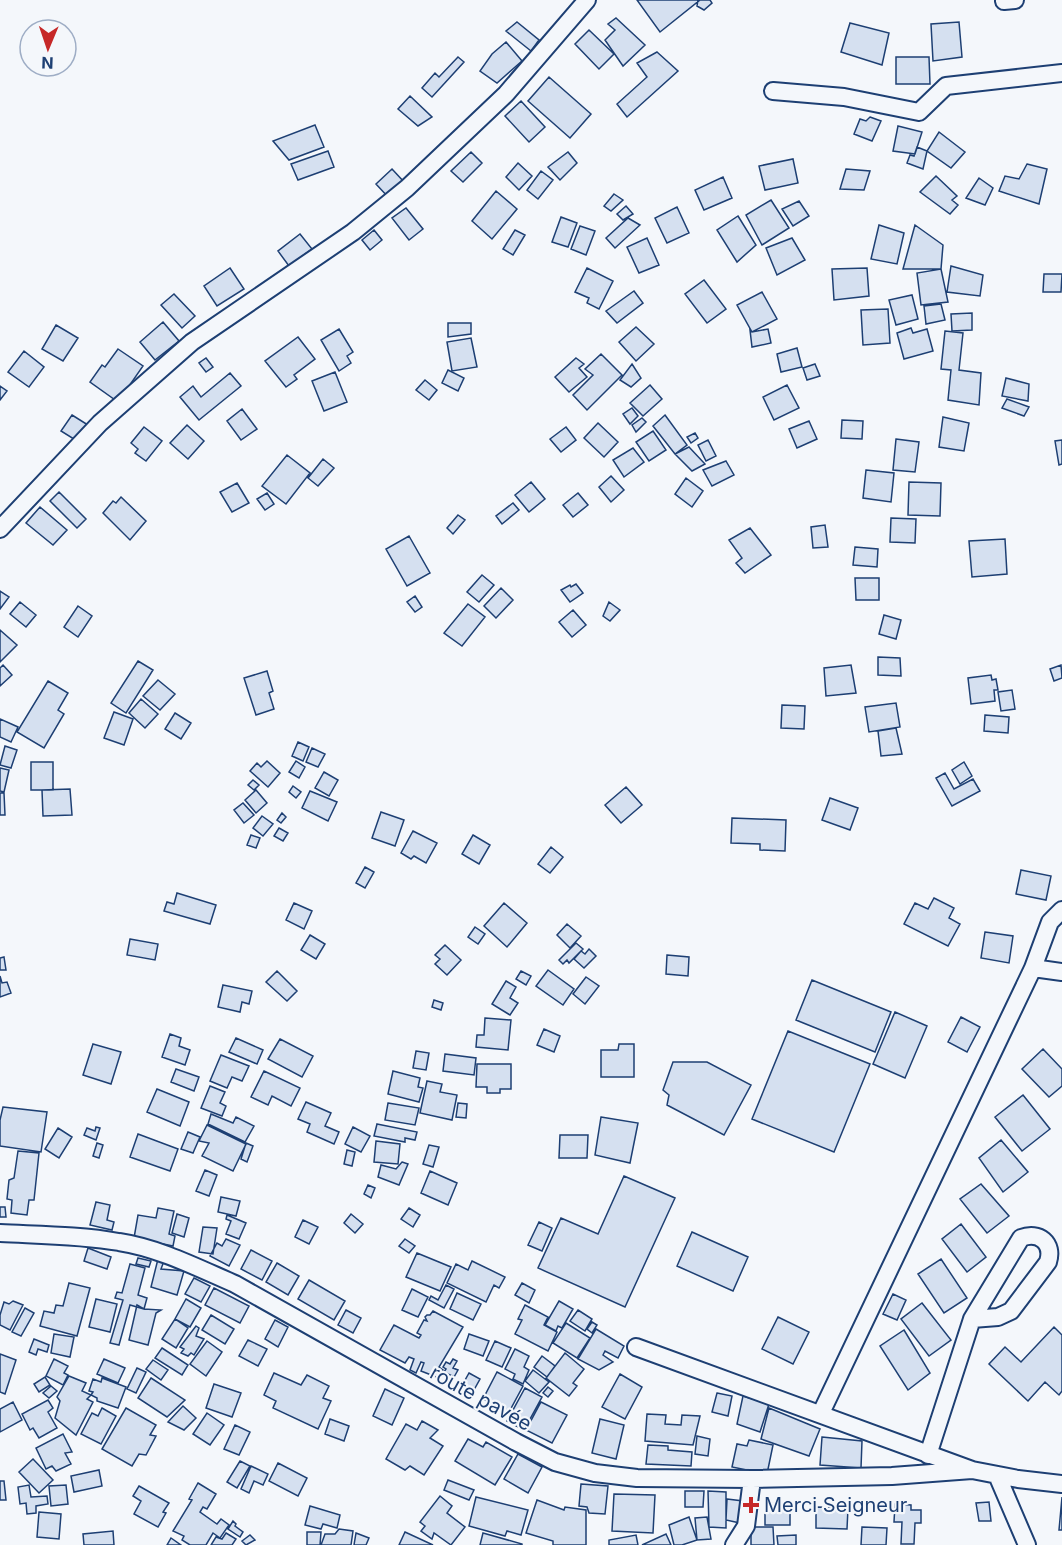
<svg xmlns="http://www.w3.org/2000/svg" width="1062" height="1545" font-family="Inter,sans-serif">
<rect width="100%" height="100%" fill="#f4f7fb"/>
<path fill="#d5e0f0" stroke="#1d3f73" stroke-width="1.5" d="M637,0H700L660,32Z
M698,0H710L712,3L704,10L697,6Z
M616,18L645,45L623,66L605,40L615,30L608,24Z
M517,22L539,40L531,51L506,31Z
M959,22L962,57L933,61L931,24Z
M850,23L889,33L882,65L841,52Z
M589,30L614,54L599,69L575,44Z
M506,42L522,61L497,83L480,71L492,54Z
M657,52L678,71L627,117L617,104L647,77L637,63Z
M458,57L464,62L432,97L422,88L435,73L439,77Z
M896,57H929L930,84H896Z
M549,77L591,114L570,138L528,101Z
M410,96L432,117L418,126L398,109Z
M521,101L545,127L529,142L505,116Z
M870,117L881,121L872,141L854,134L860,119L866,121Z
M315,125L324,147L289,160L273,141Z
M898,126L922,132L915,154L893,151Z
M939,132L965,152L951,168L927,151Z
M917,147L927,151L923,169L907,163L910,155L914,156Z
M328,151L334,167L298,180L291,164Z
M471,152L482,163L463,182L451,171Z
M568,152L577,163L560,180L548,167Z
M793,159L798,183L765,190L759,166Z
M518,163L532,176L519,190L506,177Z
M1027,164L1047,169L1039,204L999,191L1005,176L1019,179Z
M392,169L405,183L389,198L376,184Z
M846,169L870,171L864,190L840,189Z
M541,171L553,180L538,199L527,190Z
M936,176L957,196L952,200L958,205L950,214L920,192Z
M723,177L732,198L704,210L695,190Z
M979,178L993,188L985,205L966,198Z
M496,191L517,209L492,239L472,221Z
M614,194L623,200L611,211L604,206Z
M771,200L789,228L762,245L746,215Z
M799,201L809,216L793,226L782,209Z
M626,206L633,214L623,220L617,214Z
M677,207L689,233L667,243L655,218Z
M406,208L423,229L409,240L392,218Z
M738,216L756,245L737,262L717,230Z
M561,217L577,223L568,247L552,242Z
M628,218L640,225L615,248L606,238Z
M879,225L904,233L897,264L871,259Z
M915,225L943,245L941,269H903Z
M580,226L595,231L586,255L571,249Z
M374,230L382,240L370,250L362,240Z
M515,230L525,235L513,255L503,249Z
M300,234L312,249L289,266L278,251Z
M647,238L659,265L639,273L627,247Z
M792,238L805,260L777,275L766,248Z
M951,266L983,275L980,296L947,292Z
M230,268L244,289L217,306L204,286Z
M587,268L613,281L599,309L587,303L589,298L575,292Z
M867,268L869,296L834,300L832,269Z
M941,269L948,302L921,305L917,273Z
M1044,274H1062L1061,292H1043Z
M704,280L726,309L707,323L685,294Z
M634,291L643,303L617,323L606,311Z
M762,292L777,319L752,332L737,305Z
M174,294L195,316L182,328L161,305Z
M912,295L918,319L896,325L889,300Z
M941,304L945,320L926,324L924,306Z
M888,309L890,343L863,345L861,310Z
M972,313V330L952,331L951,314Z
M163,322L179,341L155,360L140,342Z
M448,323H471V334L448,337Z
M56,325L78,338L63,361L42,349Z
M636,327L654,344L636,361L619,342Z
M911,328L913,333L927,329L933,351L904,359L897,333Z
M339,329L353,352L347,356L351,363L339,371L321,340Z
M768,329L771,343L752,347L750,330L752,332Z
M945,331L963,333L959,370L981,373L979,405L948,400L951,370L941,369Z
M298,337L315,359L294,375L297,379L286,387L265,361Z
M471,338L477,367L452,371L447,342Z
M797,348L802,367L781,372L777,354Z
M118,349L143,366L118,402L90,382L102,365L105,367Z
M24,351L44,367L29,387L8,372Z
M601,354L622,375L587,410L573,395L593,375L585,369Z
M206,358L213,367L206,372L199,363Z
M576,358L584,364L579,368L587,377L569,392L555,377Z
M632,364L641,378L631,387L620,380Z
M815,364L820,376L807,380L803,368Z
M448,370L464,378L458,391L442,383Z
M335,372L347,402L324,411L312,381Z
M230,373L241,386L199,420L180,397L193,386L201,397Z
M1006,378L1029,384L1028,401L1002,396Z
M425,380L437,390L429,400L416,390Z
M650,385L662,399L643,416L630,403Z
M787,385L799,408L774,420L763,397Z
M0,386L7,391L0,400Z
M1007,399L1029,407L1024,416L1002,408Z
M632,408L638,416L630,424L623,414Z
M242,409L257,429L241,440L227,421Z
M72,415L88,425L77,441L61,431Z
M665,415L687,445L675,454L653,426Z
M943,417L969,423L964,451L939,447Z
M642,418L646,422L636,432L632,425Z
M842,420L863,421L862,439L841,438Z
M809,421L817,439L797,448L789,429Z
M598,423L618,442L604,457L584,438Z
M187,425L204,441L188,459L170,443Z
M144,427L162,441L146,461L135,453L138,449L131,443Z
M566,427L576,440L561,452L550,439Z
M653,431L666,450L649,461L636,442Z
M695,433L698,438L691,443L687,437Z
M896,439L919,442L915,472L893,470Z
M708,440L716,456L706,461L698,445Z
M1062,440V464L1059,465L1055,441Z
M689,447L705,464L692,471L675,454Z
M633,448L644,462L624,477L613,460Z
M287,455L310,473L286,504L262,486Z
M323,459L334,468L318,486L308,478Z
M726,461L734,475L712,486L703,470Z
M866,470L894,473L891,502L863,498Z
M611,476L624,490L611,502L599,487Z
M686,478L703,491L692,507L675,494Z
M531,482L545,499L529,512L515,495Z
M909,482L941,483L940,516L908,515Z
M237,483L249,503L232,512L220,492Z
M59,492L86,519L77,528L50,501Z
M267,493L274,504L265,510L257,499Z
M578,493L588,505L573,517L563,505Z
M121,497L146,521L130,540L103,513L113,501L116,503Z
M513,503L519,510L502,524L496,516Z
M40,507L67,530L53,545L26,523Z
M458,515L465,520L453,534L447,528Z
M891,518L916,519L915,543L890,542Z
M825,525L828,547L813,548L811,527Z
M750,528L771,555L745,573L736,563L742,558L729,540Z
M409,536L430,573L407,586L386,549Z
M1005,539L1007,574L972,577L969,541Z
M855,547L878,549L877,567L853,565Z
M482,575L494,585L479,602L467,592Z
M855,578H879V600H856Z
M576,584L583,593L570,602L561,590L570,585L571,587Z
M501,588L513,600L496,618L484,606Z
M0,591L9,597L0,609Z
M415,596L422,607L415,612L407,602Z
M20,602L36,615L26,627L10,614Z
M609,602L620,610L610,621L603,616Z
M468,604L485,617L462,646L444,633Z
M78,606L92,616L78,637L64,627Z
M573,610L586,625L572,637L559,622Z
M884,615L901,620L896,639L879,634Z
M0,630L17,645L0,662Z
M878,657L900,658L901,676L878,675Z
M138,661L153,670L126,713L111,703Z
M3,665L12,675L0,686V668Z
M851,665L856,693L826,696L824,668Z
M1061,665L1062,678L1054,681L1050,669Z
M267,671L273,691L269,693L274,709L256,715L244,678Z
M991,675L992,680L996,679L998,690H994L995,701L971,704L968,678Z
M158,680L175,694L160,710L143,696Z
M48,681L68,693L58,710L64,714L44,748L17,732Z
M1012,690L1015,709L1001,711L998,692Z
M141,699L158,714L145,728L129,713Z
M896,703L900,727L869,732L865,707Z
M782,705L805,706L804,729L781,728Z
M114,712L133,719L124,745L104,738Z
M175,713L191,723L181,739L165,729Z
M985,715L1009,717L1008,733L984,731Z
M0,719L18,727L11,742L0,737Z
M896,728L902,754L881,756L878,731Z
M298,742L309,747L303,761L292,756Z
M5,746L17,750L11,768L0,765Z
M312,748L325,754L318,767L306,762Z
M267,761L280,773L268,787L250,771L257,763L261,767Z
M296,761L305,767L299,778L289,772Z
M31,762H53V790H31Z
M964,762L972,776L960,784L952,770Z
M0,768L9,770L4,792L0,791Z
M324,772L338,780L329,796L315,788Z
M945,773L954,789L973,779L980,791L952,806L936,778Z
M253,780L259,785L254,790L248,785Z
M293,786L301,792L296,798L289,792Z
M626,787L642,805L621,823L605,805Z
M70,789L72,815L43,816L42,790Z
M256,790L267,803L256,813L245,800Z
M310,791L337,802L328,821L302,808Z
M0,793H4L5,815H0Z
M830,798L858,808L850,830L822,820Z
M243,803L254,815L244,823L234,810Z
M381,812L404,820L395,846L372,838Z
M282,813L286,817L281,823L277,820Z
M262,816L273,824L263,836L253,828Z
M732,818L786,820L785,851L760,850V844L731,843Z
M279,828L288,833L283,841L274,836Z
M413,831L437,843L426,863L414,856L411,859L401,853Z
M251,835L260,838L256,848L247,845Z
M473,835L490,845L479,864L462,854Z
M551,847L563,857L550,873L538,864Z
M365,867L374,872L365,888L356,883Z
M1021,870L1051,876L1046,900L1016,894Z
M177,893L216,905L210,924L164,911L167,902L174,904Z
M934,898L954,908L949,918L960,924L948,946L904,924L915,903L928,909Z
M294,903L312,911L304,929L286,920Z
M504,903L527,923L507,947L484,926Z
M567,924L581,936L570,948L557,935Z
M475,927L485,934L478,944L468,937Z
M985,932L1013,936L1009,963L981,958Z
M310,935L325,944L316,959L301,950Z
M130,939L158,944L155,960L127,955Z
M576,943L583,949L569,963L567,960L563,964L559,960Z
M445,945L461,960L447,975L435,964L440,959L435,955Z
M589,949L596,956L584,968L574,959L581,951L585,954Z
M667,955L689,957L688,976L666,974Z
M4,957L6,970H0V958Z
M548,970L574,989L563,1005L536,986Z
M277,971L297,991L287,1001L266,982Z
M521,971L531,976L526,985L516,979Z
M0,976L2,983L7,982L11,993L0,997Z
M586,977L599,986L585,1004L573,994Z
M812,980L891,1012L875,1052L796,1020Z
M506,981L516,987L510,998L518,1003L510,1015L492,1004Z
M223,985L252,991L249,1004L242,1002L240,1012L218,1007Z
M434,1000L443,1003L441,1010L432,1007Z
M895,1012L927,1026L905,1078L873,1064Z
M961,1017L980,1027L967,1052L948,1042Z
M485,1018L511,1020L508,1050L476,1047L477,1035H484Z
M544,1029L560,1036L554,1052L537,1045Z
M788,1031L870,1064L834,1152L752,1119Z
M170,1034L181,1038L179,1046L190,1050L185,1065L162,1057Z
M236,1038L263,1050L257,1064L229,1052Z
M280,1039L313,1056L302,1077L268,1059Z
M93,1044L121,1052L111,1084L83,1075Z
M619,1044H634V1077H601V1050H618Z
M1043,1049L1062,1069V1086L1049,1097L1022,1069Z
M416,1051L429,1053L426,1070L413,1068Z
M445,1054L476,1058L474,1075L443,1071Z
M221,1055L249,1066L242,1081L232,1077L227,1088L210,1081Z
M673,1062H707L751,1085L724,1135L667,1105L669,1095L663,1090Z
M477,1064H511V1089H500V1093H487V1087H476Z
M176,1069L199,1077L194,1091L171,1082Z
M264,1071L300,1088L291,1106L272,1096L268,1105L251,1097Z
M393,1071L420,1078L418,1087L423,1088L419,1102L388,1094Z
M427,1081L442,1084L440,1092L457,1095L452,1120L420,1113Z
M210,1086L225,1092L220,1103L226,1106L222,1116L201,1108Z
M157,1089L189,1102L180,1126L147,1112Z
M1023,1095L1050,1129L1022,1151L995,1117Z
M306,1102L331,1113L325,1126L339,1132L334,1144L307,1132L310,1124L298,1119Z
M388,1103L419,1108L415,1125L385,1120Z
M458,1103L467,1104L466,1118L456,1117Z
M3,1107L47,1112L41,1152L0,1146V1120Z
M211,1114L233,1123L236,1117L254,1126L245,1142L208,1124Z
M601,1117L638,1123L630,1163L595,1155Z
M377,1124L417,1132L415,1140L405,1138V1142L374,1136Z
M207,1125L246,1144L233,1171L202,1156L209,1143L199,1141Z
M96,1127L100,1128L96,1140L84,1135L87,1128L95,1131Z
M353,1127L370,1136L361,1152L345,1144Z
M58,1128L72,1137L59,1158L45,1149Z
M188,1132L200,1137L193,1153L181,1149Z
M138,1134L178,1149L170,1171L130,1157Z
M560,1135H588L587,1158H559Z
M1001,1140L1028,1172L1003,1192L979,1158Z
M376,1141L400,1144L398,1164L374,1162Z
M97,1143L103,1145L99,1158L93,1156Z
M246,1143L253,1146L247,1162L241,1159Z
M429,1145L439,1147L433,1167L423,1164Z
M347,1150L355,1152L352,1166L344,1164Z
M18,1151L39,1153L34,1200H29L27,1215L11,1213L12,1200L7,1199L9,1180L14,1178Z
M402,1162L408,1164L399,1185L378,1177L381,1165L396,1169Z
M205,1170L217,1175L209,1196L196,1191Z
M430,1171L457,1183L448,1205L421,1193Z
M624,1176L675,1198L625,1307L538,1268L561,1218L598,1234Z
M981,1184L1009,1216L987,1233L960,1199Z
M368,1185L375,1188L371,1198L364,1194Z
M221,1197L240,1201L236,1216L218,1212Z
M96,1202L110,1205L107,1220L114,1222L112,1230L90,1225Z
M0,1207H5L6,1217H0Z
M158,1208L174,1211L169,1234L175,1236L173,1246L134,1238L138,1215L156,1218Z
M409,1208L420,1215L413,1227L401,1219Z
M177,1214L189,1218L184,1237L172,1233Z
M351,1214L363,1224L355,1233L344,1223Z
M227,1215L246,1223L239,1239L226,1234L231,1221L226,1219Z
M303,1220L318,1227L309,1244L295,1237Z
M539,1222L552,1228L542,1251L528,1245Z
M961,1224L986,1257L967,1272L942,1239Z
M203,1227L217,1228L213,1254L199,1252Z
M692,1232L748,1257L733,1291L677,1266Z
M226,1239L240,1245L229,1266L210,1256L217,1243L222,1246Z
M405,1239L415,1246L409,1253L399,1246Z
M88,1248L111,1257L107,1269L84,1261Z
M251,1250L272,1261L262,1280L241,1269Z
M417,1253L451,1267L440,1291L406,1277Z
M138,1258L151,1261L149,1267L136,1264Z
M158,1259L164,1261L161,1269L184,1271L177,1295L151,1287Z
M941,1259L967,1298L944,1313L918,1274Z
M472,1261L505,1277L499,1288L494,1285L486,1302L447,1283L456,1264L468,1270Z
M277,1263L299,1276L288,1295L266,1282Z
M130,1264L145,1268L138,1295L147,1298L144,1309L130,1305L119,1345L110,1343L123,1300L115,1298L117,1292L122,1293Z
M194,1278L210,1286L201,1302L185,1294Z
M309,1280L345,1301L334,1320L298,1299Z
M69,1283L90,1288L77,1336L40,1326L44,1311L54,1313L56,1305L63,1306Z
M522,1283L535,1290L529,1303L515,1295Z
M446,1285L454,1289L444,1308L429,1300L431,1296L438,1300Z
M214,1288L249,1306L240,1323L205,1305Z
M412,1289L428,1297L418,1317L402,1310Z
M457,1293L481,1304L473,1320L450,1309Z
M893,1294L906,1300L897,1320L883,1314Z
M96,1299L117,1304L110,1332L89,1327Z
M186,1299L201,1308L190,1327L175,1319Z
M13,1301L23,1305L10,1330L0,1325V1315L4,1302L9,1304Z
M559,1301L573,1309L562,1328L558,1326L556,1331L545,1325Z
M922,1303L951,1340L929,1356L901,1319Z
M137,1305L144,1309L161,1310L156,1313L148,1345L129,1340Z
M525,1305L548,1317L544,1325L557,1332L548,1351L515,1334L522,1320L518,1319Z
M25,1308L34,1313L21,1336L12,1332Z
M346,1310L361,1318L353,1333L338,1325Z
M578,1310L592,1319L585,1331L570,1321Z
M433,1311L463,1327L439,1367L443,1370L439,1378L421,1371L424,1363L421,1362L416,1373L410,1370L414,1359L409,1357L405,1363L380,1350L394,1325L419,1338L421,1335L417,1333L424,1320L427,1321L425,1317L427,1315H430Z
M211,1315L234,1329L225,1344L202,1330Z
M778,1317L809,1332L793,1364L762,1349Z
M175,1319L188,1328L176,1348L162,1339Z
M275,1320L288,1327L278,1347L265,1339Z
M592,1322L597,1325L592,1333L587,1329Z
M566,1323L590,1338L577,1358L553,1343Z
M196,1326L199,1328L196,1336L204,1339L194,1355L191,1353L188,1356L181,1353L184,1349L180,1347Z
M1054,1327L1062,1335V1391L1059,1395L1045,1382L1028,1401L989,1364L1005,1347L1021,1362Z
M596,1329L624,1346L618,1358L605,1351L603,1355L613,1362L599,1370L578,1359Z
M904,1330L930,1373L908,1390L880,1346Z
M54,1334L74,1337L70,1357L51,1353Z
M469,1334L489,1341L483,1356L464,1349Z
M34,1339L49,1345L47,1352L38,1349L36,1355L29,1352Z
M248,1340L267,1349L258,1366L239,1356Z
M207,1341L222,1352L206,1376L190,1364Z
M495,1341L511,1348L502,1367L486,1360Z
M162,1348L188,1365L182,1375L155,1358Z
M515,1349L529,1356L524,1367L529,1370L523,1384L513,1379L515,1374L505,1369Z
M565,1353L584,1369L573,1383L577,1386L569,1396L546,1378Z
M0,1354L16,1360L5,1394L0,1392Z
M542,1356L555,1366L547,1377L534,1367Z
M54,1359L68,1366L64,1373L68,1375L63,1385L46,1376Z
M104,1359L125,1368L118,1383L97,1374Z
M453,1359L457,1361L453,1368L458,1370L454,1377L444,1372L446,1369L443,1367L446,1362L450,1364Z
M153,1360L168,1370L161,1380L146,1369Z
M137,1368L146,1372L136,1393L127,1389Z
M533,1370L549,1382L539,1393L525,1381Z
M497,1372L523,1386L509,1412L483,1399Z
M274,1373L301,1385L307,1375L329,1386L323,1398L331,1401L318,1429L273,1408L276,1401L264,1395Z
M469,1373L480,1379L470,1397L459,1391Z
M620,1374L642,1387L625,1419L602,1407Z
M69,1376L86,1383L82,1391L91,1395L87,1399L93,1402L76,1435L55,1418L60,1401L57,1397Z
M45,1377L50,1385L39,1392L34,1384Z
M102,1378L126,1387L118,1408L97,1401V1398L91,1395L93,1392L89,1391L93,1379L101,1382Z
M151,1378L185,1400L167,1417L138,1398Z
M214,1384L241,1393L232,1417L206,1408Z
M51,1386L57,1391L49,1398L43,1393Z
M548,1387L553,1391L548,1397L543,1393Z
M525,1388L542,1397L524,1430L507,1421Z
M385,1389L404,1398L392,1425L373,1416Z
M717,1393L732,1396L728,1416L712,1412Z
M743,1396L769,1404L760,1432L737,1424Z
M48,1400L53,1408L48,1412L57,1428L39,1438L33,1428L30,1430L22,1414Z
M13,1402L22,1420L0,1432V1409Z
M541,1402L567,1415L552,1443L526,1430Z
M183,1406L196,1418L184,1430L168,1422Z
M102,1408L116,1416L101,1444L81,1434L92,1413L98,1416Z
M126,1408L156,1425L150,1435L156,1436L146,1455L139,1454L132,1466L102,1449Z
M769,1408L820,1429L809,1456L761,1439Z
M207,1413L224,1425L210,1445L193,1434Z
M647,1414L666,1415L665,1424L681,1425L682,1415L700,1416L693,1445L645,1441Z
M330,1419L349,1426L344,1441L325,1434Z
M600,1419L624,1425L616,1459L592,1453Z
M422,1421L438,1430L430,1438L443,1446L424,1475L410,1466L405,1470L386,1459L406,1424L417,1430Z
M235,1425L250,1432L239,1455L224,1449Z
M63,1434L72,1452L65,1453L71,1464L56,1471L52,1466L46,1469L36,1448Z
M697,1436L710,1439L708,1456L695,1454Z
M822,1437L862,1441L861,1468L820,1465Z
M468,1439L483,1447L486,1442L512,1457L495,1485L455,1461Z
M749,1440L773,1445L767,1474L732,1467L737,1444L747,1446Z
M648,1445L668,1446V1450L692,1452L691,1466L646,1464Z
M518,1454L542,1467L528,1493L504,1479Z
M33,1459L53,1480L39,1493L19,1472Z
M240,1461L250,1466L237,1488L227,1482Z
M278,1463L307,1478L298,1496L269,1481Z
M251,1466L268,1474L263,1485L254,1481L249,1493L241,1489Z
M99,1470L102,1486L74,1492L71,1476Z
M448,1480L474,1490L469,1500L444,1490Z
M0,1481H4L6,1500H0Z
M198,1483L216,1494L207,1509L203,1507L200,1512L217,1524L221,1519L229,1525L220,1538L213,1533L206,1545H190L182,1540L184,1536L173,1531L192,1500L189,1499Z
M581,1484L608,1486L605,1514L589,1513L587,1507L579,1506Z
M29,1485L31,1497L47,1496L48,1504L36,1506V1513L27,1514L26,1503L20,1504L18,1487Z
M66,1485L68,1504L51,1506L49,1486Z
M139,1486L169,1503L163,1512L166,1513L158,1527L134,1514L141,1501L133,1496Z
M685,1491H704L703,1507H685Z
M708,1491L726,1492V1528L709,1527Z
M614,1494L655,1495L653,1533L612,1531Z
M440,1496L452,1506L447,1513L465,1527L451,1545L434,1533L432,1539L421,1531L425,1526L420,1522Z
M476,1497L528,1510L521,1535L507,1531L505,1536L469,1526Z
M1062,1497V1530H1059Z
M727,1499L743,1501L740,1523L726,1520Z
M537,1500L564,1510L565,1507L586,1510V1545H553V1541L526,1533Z
M989,1502L991,1521H979L976,1503Z
M790,1503V1525H765V1504Z
M895,1504L911,1505V1510H921V1523H915L914,1544H901L902,1522H894Z
M310,1506L340,1515L337,1528L323,1524L321,1529L305,1525Z
M816,1507L848,1508L847,1529L816,1528Z
M39,1512L61,1514L59,1539L37,1537Z
M689,1517L697,1540L682,1545H674L669,1525Z
M707,1517L711,1539L697,1540L695,1518Z
M233,1521L236,1524L235,1526L243,1532L240,1537L228,1529Z
M751,1527H773L774,1545H751Z
M862,1527L887,1528L886,1545H861Z
M339,1529L353,1531L351,1545H321L325,1534H335Z
M113,1531L114,1545H84L83,1534Z
M307,1532H321L320,1545H307Z
M405,1532L433,1545H399Z
M226,1533L236,1539L232,1545H211L216,1537L222,1539Z
M356,1533L369,1538L366,1545H354Z
M483,1533L522,1544V1545H480Z
M666,1534L671,1545H642Z
M250,1535L255,1540L246,1545L242,1541Z
M636,1535L638,1545H609V1540Z
M796,1535V1545H778L777,1536Z
M171,1538L181,1545H167Z"/>
<g fill="none" stroke-linecap="round" stroke-linejoin="round">
<defs>
<path id="minor" d="M1004,1L1015,0
M773,91L844,97L919,112L946,86L1062,73
M0,529L100,423L192,342L353,232L407,188L506,94L587,0
M1033,968L1062,972
M0,1233C39,1235 80,1235 119,1242C159,1248 198,1268 235,1284L516,1442L555,1462L595,1473L637,1478L752,1479L892,1476L972,1470
M636,1347L972,1470L1018,1479L1062,1484
M821,1413L1033,968L1050,922L1062,910
M928,1455L972,1319L1021,1238C1039,1231 1054,1243 1048,1262L1011,1311L998,1317L972,1319
M997,1475L1027,1545
M734,1545L746,1526L752,1479"/>
</defs>
<use href="#minor" stroke="#1d3f73" stroke-width="20"/>
<use href="#minor" stroke="#f4f7fb" stroke-width="16"/>
</g>
<path fill="#c62828" stroke="#f4f7fb" stroke-width="2" d="M748 1496h6v6h6v6h-6v6h-6v-6h-6v-6h6z"/>
<g text-anchor="middle" stroke-width="4.5" stroke-linejoin="round" paint-order="stroke">
<g font-size="20" fill="#1d3f73" stroke="#f4f7fb">
<text transform="translate(481 1398) rotate(29)" y="7">route pavée</text>
</g>
<g font-size="20" fill="#1d3f73" stroke="#f4f7fb" text-anchor="start">
<text x="764" y="1512">Merci Seigneur</text>
</g>
</g>
<g transform="translate(48 48) rotate(182)"><circle r="28" fill="#f4f7fb" stroke="#9eadc5" stroke-width="1.5"/>
<path d="M0-4.5L10 22L0 15L-10 22Z" fill="#c62828"/>
<text y="-9" font-size="16" font-weight="bold" text-anchor="middle" fill="#1d3f73">N</text>
</g>
</svg>
